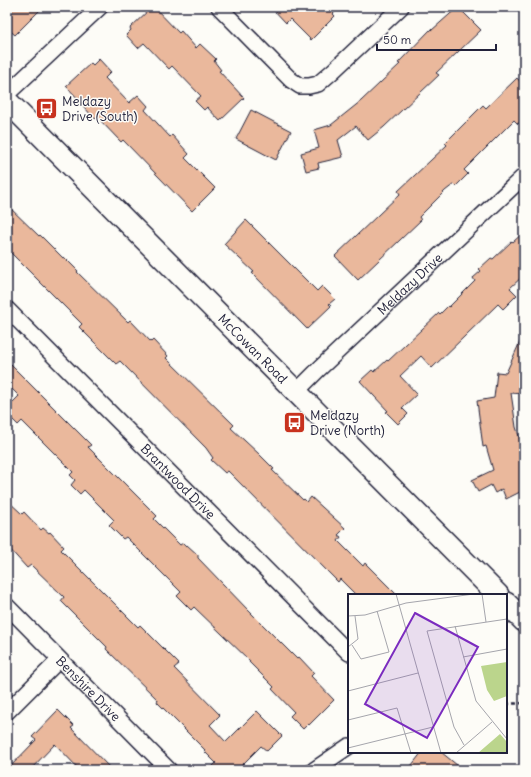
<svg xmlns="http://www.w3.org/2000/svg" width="531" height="777" font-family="Delius,sans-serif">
<rect width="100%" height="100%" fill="#fdfcf7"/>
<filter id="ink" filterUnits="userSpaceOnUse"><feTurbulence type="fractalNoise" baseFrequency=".025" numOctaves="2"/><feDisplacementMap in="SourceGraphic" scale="8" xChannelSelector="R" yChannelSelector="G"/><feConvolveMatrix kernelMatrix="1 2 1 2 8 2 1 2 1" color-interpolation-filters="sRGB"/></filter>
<g filter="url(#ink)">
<path fill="#eab89c" stroke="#22223b" d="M13,7H43L15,35L7,28V14Z
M152,7H154L179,33L181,31L196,48L200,44L216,59L214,61L221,70L219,71L244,98L220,121L207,107L204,110L195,101L201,96L172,66L169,69L144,43L138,48L126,35L131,30L130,28Z
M271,7H340L333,14L335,16L311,40L290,19L286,23Z
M458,7L481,30L436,73L439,75L384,127L368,140L356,126L338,140L343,157L318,163L319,168L306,171L301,153L319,148L314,130L331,125L361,101L400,64L398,63L431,29L432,30Z
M99,59L111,72L105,78L129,103L138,95L148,106L145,110L170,137L172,135L189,154L185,158L215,188L192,211L123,140L121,142L97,117L95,119L83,106L84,105L66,86L91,63L93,65Z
M517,78L524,86V117L518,124L514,120L464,170L468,174L456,186L454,184L445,191L419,217L421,220L358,280L335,256L400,194L398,191L447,145L445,143L483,105L486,108Z
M251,110L291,131L276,160L236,139Z
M7,205L39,236L40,235L63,258L64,257L78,271L77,272L128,322L130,320L151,342L153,340L168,356L166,358L234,425L231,428L259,454L274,469L272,470L303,500L304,499L307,502L311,497L345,528L338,535L341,537L338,541L363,566L365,563L397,595H356L340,579L338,582L228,471L225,473L211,460L213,458L206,448L120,361L116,364L79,327L82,324L7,249Z
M246,220L317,291L322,286L335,299L329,304L331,306L307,329L252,273L254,272L224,244Z
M524,232V275L510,288L517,295L503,309L498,304L432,368L421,356L400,376L417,394L402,408L408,414L398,424L386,412L388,411L360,381L372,370L374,372L387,360L388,361L439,313L440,314L448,306L449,307L475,281L473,278L481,271L479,269L491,258L493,259L512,241L513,242Z
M524,333V394L511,393L516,427L524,451V490L506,499L502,489L495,493L491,485L478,492L472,480L493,470L486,446L483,447L477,401L494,398L497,372L506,373Z
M7,361L91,445L88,447L157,516L154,519L180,545L183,543L186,546L187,545L198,555V558L248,610L297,659L299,657L314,673L311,676L334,700L309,725L308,724L303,729L290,716L294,712L272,689L274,687L249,662L250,661L194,607L191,610L177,596L181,592L126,537L123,539L109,525L114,520L84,490L80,494L71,485L75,480L70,475L73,472L22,421L18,425L7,414V408L19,396L7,384Z
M7,500L22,514L24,512L41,530L43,528L49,533L50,532L64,547L61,550L138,627L140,625L179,664L174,668L220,715L210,725L226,742L257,711L282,736L267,751L261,746L237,770H209L216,763L204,751L205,750L157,702L158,700L106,649L107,647L61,601L64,597L31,565L27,568L7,546Z
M58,710L74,726L71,728L112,770H80L55,744L30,770H7L36,740L32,737Z
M422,752H441L463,770H408Z"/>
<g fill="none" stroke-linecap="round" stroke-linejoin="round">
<defs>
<g id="minor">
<path d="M219,7L291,80L300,86H309L318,84L333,71L401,7"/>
<path d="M7,94L100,7"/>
<path id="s1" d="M7,309L349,653"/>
<path id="s2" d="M296,392L319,369L524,176"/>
<path id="s3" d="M7,606L169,770"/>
<path d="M7,712L59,660"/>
<path d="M314,770L349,746"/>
</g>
<g id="secondary">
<path id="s4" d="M7,101L498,595"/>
<path d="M506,603L524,621"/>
</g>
</defs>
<use href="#minor" stroke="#22223b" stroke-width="18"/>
<use href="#secondary" stroke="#22223b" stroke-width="24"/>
<path stroke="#22223b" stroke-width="2.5" stroke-dasharray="4 3" stroke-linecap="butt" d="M506,704L524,703"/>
<use href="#minor" stroke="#fdfcf7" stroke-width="15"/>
<use href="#secondary" stroke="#fdfcf7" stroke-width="21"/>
</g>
</g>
<defs>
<symbol id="bus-square" viewBox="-11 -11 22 22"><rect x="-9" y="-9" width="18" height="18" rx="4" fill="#c8321e" stroke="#fdfcf7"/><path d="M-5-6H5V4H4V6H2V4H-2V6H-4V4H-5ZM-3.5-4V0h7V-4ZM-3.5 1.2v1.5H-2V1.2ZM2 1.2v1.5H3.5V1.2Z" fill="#fff"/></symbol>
</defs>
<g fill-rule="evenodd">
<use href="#bus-square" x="34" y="96" width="25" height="25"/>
<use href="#bus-square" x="282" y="410" width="25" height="25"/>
</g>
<g text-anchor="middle" stroke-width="3" stroke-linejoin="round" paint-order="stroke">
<g font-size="13" fill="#22223b" stroke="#fdfcf7" text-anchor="start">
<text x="62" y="106">Meldazy<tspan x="62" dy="15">Drive (South)</tspan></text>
<text x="310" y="420">Meldazy<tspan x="310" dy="15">Drive (North)</tspan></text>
</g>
<g font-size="13" fill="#22223b" stroke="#fdfcf7">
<text dy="5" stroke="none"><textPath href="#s2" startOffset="157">Meldazy Drive</textPath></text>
<text dy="5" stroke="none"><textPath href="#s4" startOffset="349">McCowan Road</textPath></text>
<text dy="5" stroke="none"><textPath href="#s1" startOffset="243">Brantwood Drive</textPath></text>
<text dy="5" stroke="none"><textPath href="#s3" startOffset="116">Benshire Drive</textPath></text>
</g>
</g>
<g transform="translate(348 594)">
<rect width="159" height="159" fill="#fdfcf7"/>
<path d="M159,68V102L146,107L139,96L133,72ZM152,140L159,148V159H130Z" fill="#bbd58c"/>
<path fill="none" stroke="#a5a5ac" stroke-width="1" d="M48,0L93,159M134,0L138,28M0,22L17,21L58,9L126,0M107,32L128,107L159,145M4,51L13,65L41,58L29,17M0,53L10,45L7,22M115,63L159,55M0,97L70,79M0,126L49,114L63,159M116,151L106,133L79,37L159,25M0,154L85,133M108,159L144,128"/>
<path fill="#7b2cbf" fill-opacity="0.15" stroke="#7b2cbf" stroke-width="2" d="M67,19L130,53L79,144L17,110Z"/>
<rect width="159" height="159" fill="none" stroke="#22223b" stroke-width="2"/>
</g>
<rect width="531" height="777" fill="none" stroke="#fdfcf7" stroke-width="24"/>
<rect x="12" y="12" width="507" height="753" fill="none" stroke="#22223b" stroke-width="1.5" filter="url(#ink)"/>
<path d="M377 44v6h119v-6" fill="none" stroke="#22223b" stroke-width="2"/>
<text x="383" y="44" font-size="12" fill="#22223b" stroke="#fdfcf7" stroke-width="3" paint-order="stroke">50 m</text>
</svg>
